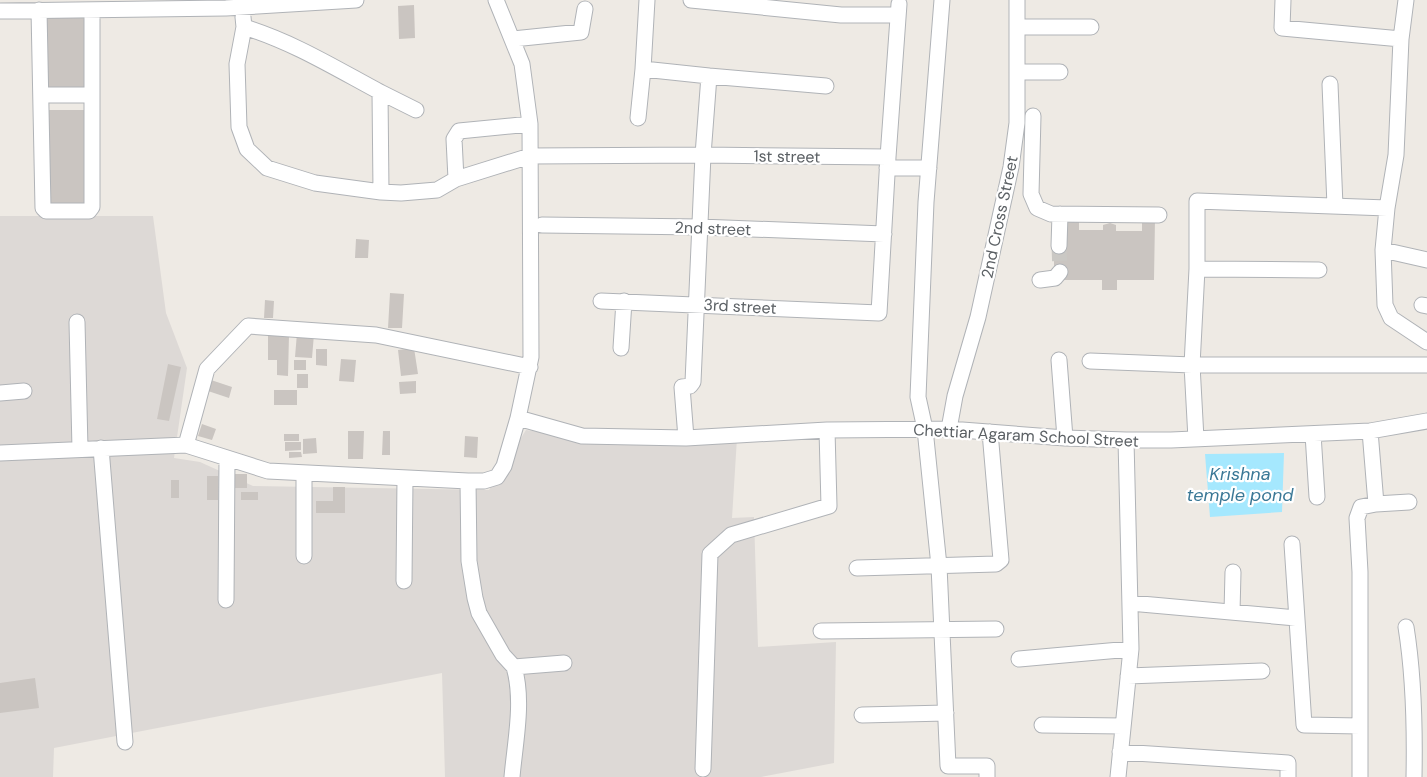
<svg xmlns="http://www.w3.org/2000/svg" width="1427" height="777" font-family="'DM Sans',sans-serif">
<rect width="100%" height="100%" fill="#eeeae4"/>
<path fill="#ddd9d6" d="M0,216H153L166,313L187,368L174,458L200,462L253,486L489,490L526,430L625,445L737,438L732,518L754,517L758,647L836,642L834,763L761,777H445L442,673L54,748L53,777H0Z"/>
<path fill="#a5e8fe" d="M1284,453L1282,512L1210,517L1205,454Z"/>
<path fill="#cac5c1" d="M414,5L415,38L399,39L398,6Z
M44,16H86L84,92L45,91Z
M48,110H87V208H47Z
M1063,218H1079V230H1103V225L1110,223L1116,225V231H1142V219H1155L1154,280H1117V290H1102V280H1064V268H1054V249Z
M356,239L369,240L368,258H355Z
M390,293L404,294L402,328H388Z
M265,300L274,301L273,318H264Z
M297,333L314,334L312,358L295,357Z
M268,334L289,335L288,376L277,375V360H268Z
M414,348L418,374L401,376L398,350Z
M316,349H327V366L316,365Z
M341,359L356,360L354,382L339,381Z
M294,360H306V370H294Z
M168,364L181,367L169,421L157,419Z
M297,374H308V388H297Z
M211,380L232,387L229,398L208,391Z
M416,381V393L400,394L399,382Z
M274,390H297V405H274Z
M202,424L216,429L212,440L198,436Z
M348,431H364L363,459H348Z
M383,431H390V455H382Z
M284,434H299V441H284Z
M465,436L478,437L477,458L464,457Z
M316,438L317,453L303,454V439Z
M285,442H301V450L285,451Z
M289,452H301L302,457L289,458Z
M233,474H247V488H233Z
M207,476H218V500H207Z
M171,480H179V498H171Z
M333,487H345V513H316V501H333Z
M241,492H258V500H241Z
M35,678L39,708L0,713V683Z"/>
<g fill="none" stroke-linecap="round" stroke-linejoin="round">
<path stroke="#cac8c4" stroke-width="15" stroke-dasharray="15 8" stroke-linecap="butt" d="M1059,246L1060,272"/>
<defs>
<path id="minor" d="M647,0L643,69L709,76L703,155L693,382L690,386L682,387L686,438
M691,0L841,15H898
M942,0L926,202L918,397L925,429L939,566L948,766H987V777
M1283,0L1282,28L1401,39
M1406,0L1401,39L1396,155L1387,208L1383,250L1385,305L1391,318L1427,342
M39,10L43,208L46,211H89L92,207V10
M0,11L226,8L356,0
M243,17L244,27C293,42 335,68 380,92L381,192
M244,27L237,64L239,127L247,149L267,168L315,183L381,192L401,193L437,190L456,179
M1017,27H1091
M513,39L581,32L585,9
M1017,72H1060
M709,76L826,86
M1330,84L1335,206
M380,92L416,110
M41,95H92
M1033,116L1031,194L1037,208L1051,214L1159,215
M638,118L643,69
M530,124L459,131L454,139L456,179L530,156L703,155L888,157L879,313L601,301
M888,157L899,4
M887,168H929
M542,225L700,227L884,234
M1059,246L1060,214
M1383,250L1427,260
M1197,269L1319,270
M1040,280L1055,278L1060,272
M1422,305L1427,306
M77,322L80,449
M621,348L624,301
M1059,360L1065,438
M1090,361L1192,365H1427
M0,393L24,391
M518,418L582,436L686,438L827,430L949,429L1065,438L1126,440H1171L1370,431L1427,421
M949,429L955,396L978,317L1011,167L1017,123V0
M1370,431L1376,504L1409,502
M1313,434L1317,497
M1196,439L1192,365L1197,269V201L1387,208
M186,445L207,369L248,326L376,335L530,367
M101,448L125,742
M0,453L186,445L268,471L468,481H484L497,477L504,466L518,418L531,357L530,124L522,64L496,0
M304,474V556
M468,481L469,561L475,598L479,613L503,655L514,667L564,663
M1292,544L1304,725L1360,726
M857,568L996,564L1001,560L990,432
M404,581L405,478
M226,600L227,458
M1130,603L1296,618
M1232,612L1233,572
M1406,627C1414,677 1415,726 1414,777
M821,631L996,629
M1019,659L1131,649
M1128,676L1262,671
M862,715L946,713
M1042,725L1123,726
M1120,752L1288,763V777
M703,769L710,554L731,535L829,506L827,430
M512,777C515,742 524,701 514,667
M1118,777L1131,649L1126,440
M1360,777V572L1357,518L1361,507L1376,504"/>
</defs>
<use href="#minor" stroke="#b0b3b7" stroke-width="17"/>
<use href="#minor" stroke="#fff" stroke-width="15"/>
</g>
<g text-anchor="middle" stroke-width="4.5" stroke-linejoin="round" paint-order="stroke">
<g font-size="16" fill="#5c6165" stroke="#fff">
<text transform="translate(787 156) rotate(1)" y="6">1st street</text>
<text transform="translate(999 217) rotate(-78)" y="6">2nd Cross Street</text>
<text transform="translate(713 228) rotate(2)" y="6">2nd street</text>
<text transform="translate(740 306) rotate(3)" y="6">3rd street</text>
<text transform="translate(1026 435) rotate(3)" y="6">Chettiar Agaram School Street</text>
</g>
<g font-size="18" font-style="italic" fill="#3a7896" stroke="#fff">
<text x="1240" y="480">Krishna<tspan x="1240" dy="21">temple pond</tspan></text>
</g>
</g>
</svg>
